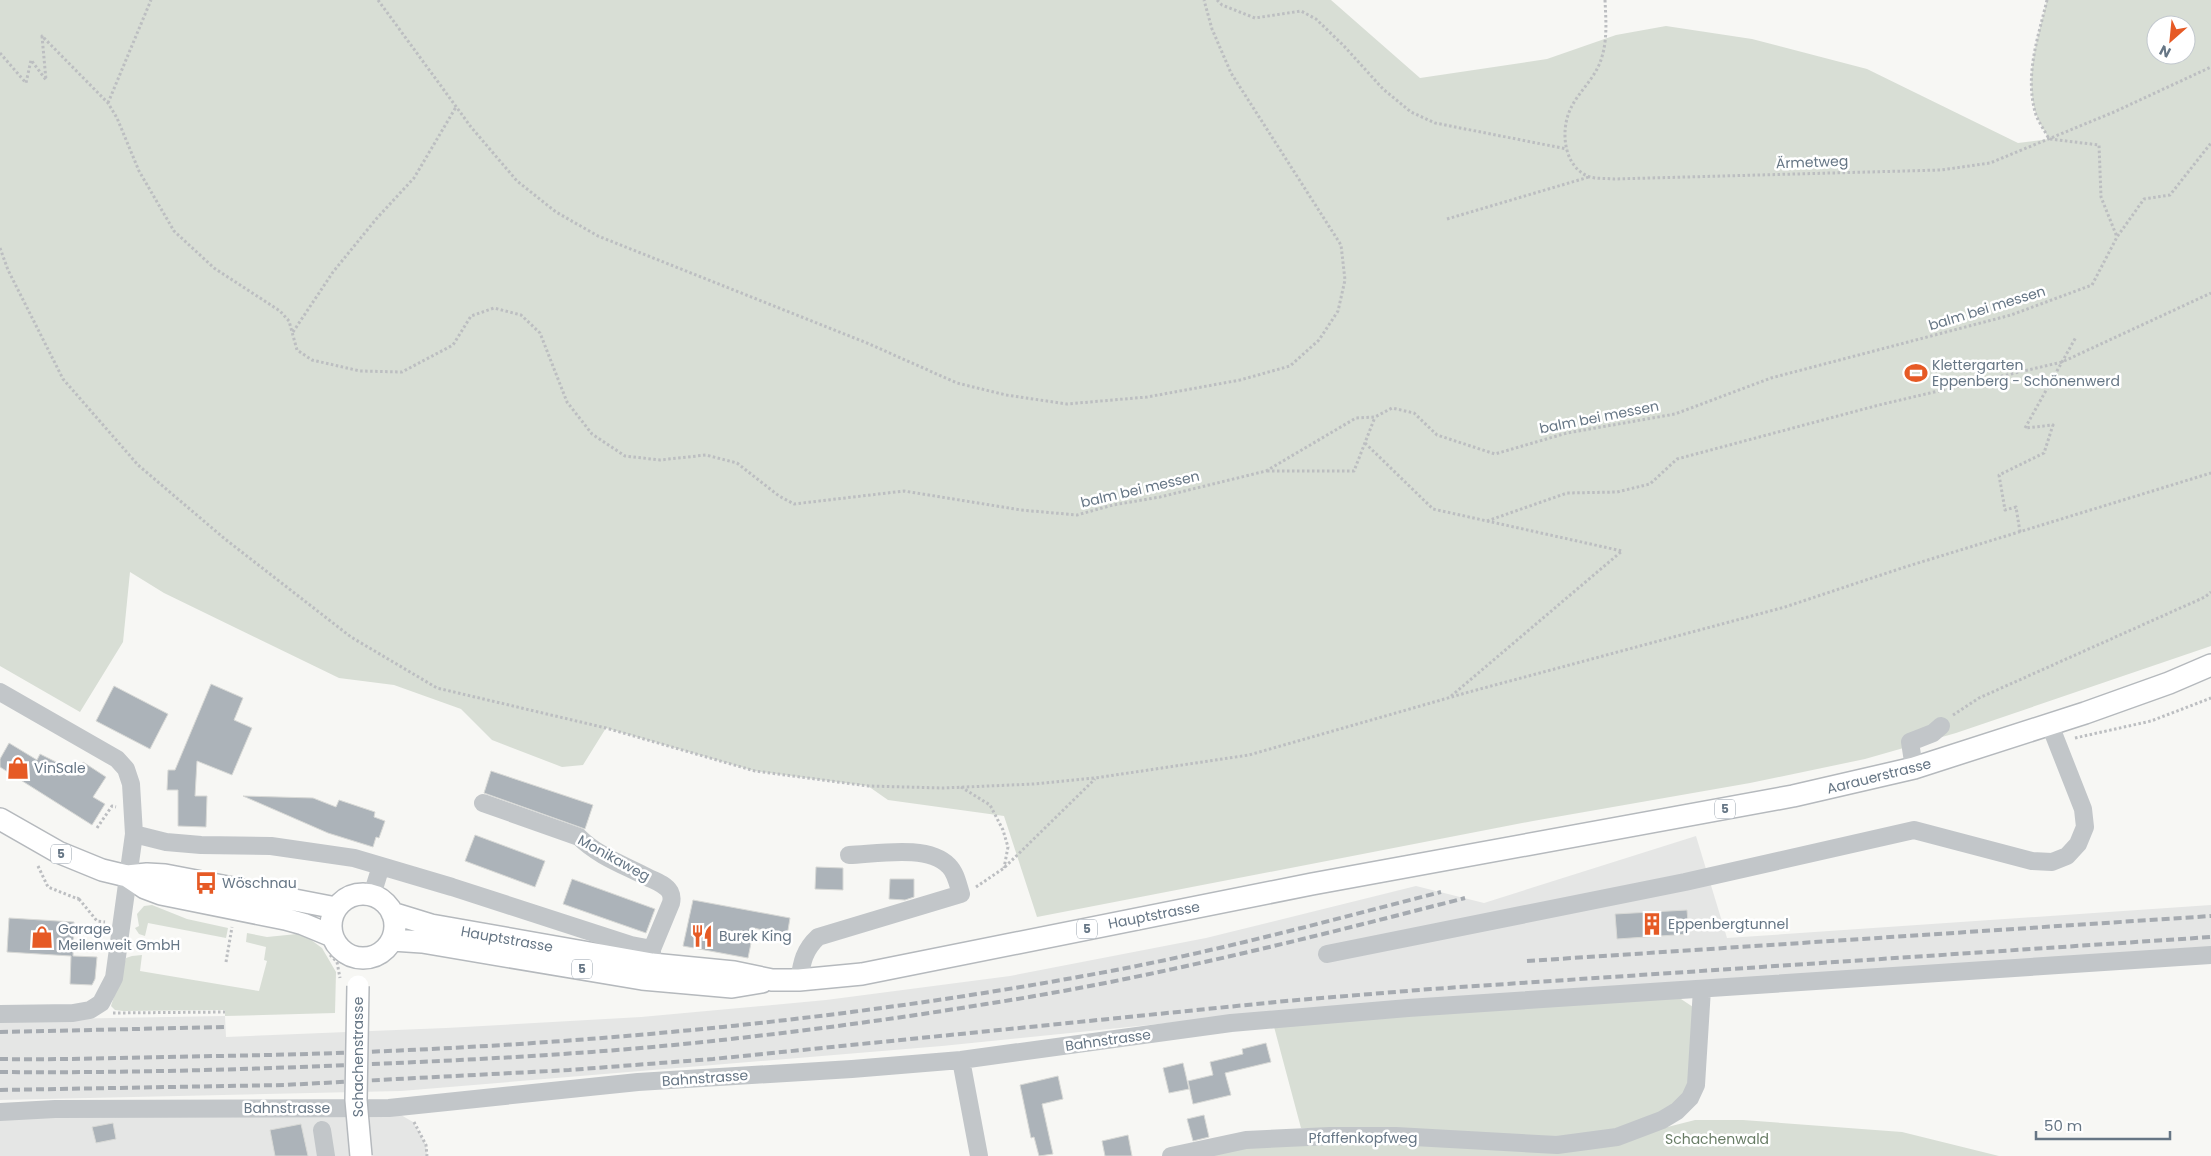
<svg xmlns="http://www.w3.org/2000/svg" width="2211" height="1156" font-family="Poppins,sans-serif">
<rect width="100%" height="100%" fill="#f7f7f4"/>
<path fill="#e5e6e5" d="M1696,836L1727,938L2211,905V949L1188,1021L942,1046L401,1091L0,1100V1020L225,1016L226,1037L446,1028L641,1017L826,1000L1010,976L1206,938L1416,886L1484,903Z
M389,1108L413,1122L426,1145L427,1156H0V1112Z"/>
<path fill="#d8ded5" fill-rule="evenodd" d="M0,0H1331L1420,78L1547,59L1616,35L1666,26L1752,39L1867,69L2018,143L2049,139C2045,131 2039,123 2036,114C2024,76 2038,38 2047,0H2211V646L1956,733L1865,759L1750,783L1533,821L1037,917L1004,816L888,800L868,786L755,771L606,728L583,765L562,767L492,740L461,709L394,685L339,678L164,593L130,572L123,642L80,712L0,666ZM2156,25H2186V55H2156Z
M152,905L187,919L228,928L226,938L148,923L145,936L139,934L135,928L139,926L137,914L144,906Z
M247,933L267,937L297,934L307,937L322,948L336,972L335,1013L225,1016V1010L123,1011L115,1010L111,1006L126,958L132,956L142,955L140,971L259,991L267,961L264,960L266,947L246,942Z
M1678,997L1693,1007L1690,1084L1672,1109L1608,1131L1567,1139L1440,1130L1301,1128L1273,1023Z
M1695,1120H1743L1902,1132L1999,1156H1195L1294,1140L1597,1145Z"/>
<path fill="#acb3b9" stroke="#d8d9d6" d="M211,684L243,698L234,720L252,728L232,775L197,761L195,796H207L206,827L178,826V790H167L168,770H175Z
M114,686L168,714L150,749L96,721Z
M9,743L37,760L40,754L76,772L83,762L106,777L93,797L105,804L92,825L0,767V759Z
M491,771L593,805L585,829L484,793Z
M243,796L313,798L336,807L339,800L375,812L374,817L385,821L379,838L376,837L373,847L328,833Z
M475,835L545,861L535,887L465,861Z
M816,867L843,868V890L815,889Z
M572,879L655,909L646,933L563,904Z
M890,879H914V897L905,900L889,899Z
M693,900L790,918L787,936L754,928L748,958L683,946Z
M1687,910L1689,934L1617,939L1615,914Z
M9,918L74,922L73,956L97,957L95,979L92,985L70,984L71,956L7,952Z
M1266,1043L1271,1062L1225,1073L1231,1095L1193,1104L1188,1081L1213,1075L1210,1062L1243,1054L1242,1049Z
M1183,1063L1189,1089L1169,1093L1163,1068Z
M1058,1076L1063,1099L1042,1104L1053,1154L1039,1156L1034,1137L1031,1138L1020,1085Z
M1204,1115L1209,1137L1193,1141L1187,1119Z
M113,1123L116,1139L96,1143L92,1127Z
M301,1124L308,1156H275L270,1130Z
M1128,1135L1132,1156H1105L1102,1141Z"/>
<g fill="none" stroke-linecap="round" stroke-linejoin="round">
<defs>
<path id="major" d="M0,819L58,852L102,870L127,876L145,888L161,894L285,919L303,924L332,936
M127,876L147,874L165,875L336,908
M331 926a32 32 0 1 1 64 0a32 32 0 1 1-64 0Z
M392,913L431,925L652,964L734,972L772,980H799L862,974L1312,884L1793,796L1914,768L2085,713L2169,683L2211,665
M392,940L422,942L642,979L732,987L762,982"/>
</defs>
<use href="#major" stroke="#b5b9bd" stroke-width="24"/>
<path stroke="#bcbec1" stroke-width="3" stroke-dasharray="2.5 2.5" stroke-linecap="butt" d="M378,0L471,127L517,181L556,212L598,236L867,343L957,383L1006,395L1067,404L1147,397L1240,380L1290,366L1319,340L1338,311L1345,280L1341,245L1231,73L1212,29L1204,0
M1217,0L1222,5L1255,18L1301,11L1316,19L1344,46L1383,89L1411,112L1435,123L1567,149
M1605,0C1606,22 1608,44 1599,65C1592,81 1577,94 1570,110C1560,132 1564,168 1590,177C1597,179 1606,178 1614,179L1941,170L1990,163L2114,112L2211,67
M2047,0C2038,38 2024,76 2036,115C2039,123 2045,131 2049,139
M0,53L26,83L31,60L46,80L42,36L108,103L117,118L139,171L174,231L214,268L280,311L289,321L297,350L312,360L360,371L402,372L453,345L471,316L494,308L521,315L540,333L567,402L592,434L625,456L660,460L706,455L737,463L779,496L794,504L904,491L1021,510L1077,515L1113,505L1160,497L1266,471L1356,418L1375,417L1392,408L1414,413L1437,435L1495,454L1567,433L1675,414L1771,378L2011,315L2092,285L2117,237L2144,199L2170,195L2211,143
M108,103L151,0
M2050,139L2099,145L2101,197L2117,237
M1447,219L1589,177
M0,248L8,270L63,379L138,465L225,539L351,637L437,688L606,728L755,771L868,786L943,788L1034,784L1095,778L1249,755L1469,692L1785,607L1905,567L2211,473
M293,332L333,272L377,218L414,178L456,107
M1365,443L1433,509L1622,551L1450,697
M1267,471H1354L1375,417
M1487,521L1567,493L1617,492L1650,484L1677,459L1879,405L2062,362L2211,293
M2020,532L2016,507L2005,510L1999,475L2044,453L2053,425L2025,428L2076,337
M1953,715L1979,698L2205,597L2211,592
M2075,738L2151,721L2211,698
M961,787L990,805L1003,830L1008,847L1004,868
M97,828L112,806L116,807
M38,866L48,887L78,899L80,895
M976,887L1004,868L1095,779
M79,899L97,921L105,922
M330,955L337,962L340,978
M226,962L232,927
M113,1013L225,1012
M414,1122L426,1145L427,1156"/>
<path stroke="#c2c6c9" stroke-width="18" d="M0,692L117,759L126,769L131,784L134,834L114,978L101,1003L90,1010L73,1013L0,1014
M1914,768L1910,742L1933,733L1941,726
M483,803L579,837C598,856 624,865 647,877C655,881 665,884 670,892C672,896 672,899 671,903L652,949V961
M134,834L166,842L201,845L271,846L354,858L452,887L631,945L652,949
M372,895L381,866
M1327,954L1685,882L1914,830L2032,861L2052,862L2067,856L2078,844L2085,827L2083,809L2050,725
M799,980C802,962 804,950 818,937L961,894C958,885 956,873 949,866C928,844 877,854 849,855
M961,1060L979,1156
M0,1112L55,1109L389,1108L638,1082L852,1069L961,1060L1231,1023L1408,1008L2211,955
M322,1130L326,1156
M1171,1156L1246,1140L1330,1136H1396L1557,1145L1617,1137L1662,1120L1677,1111L1690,1098L1696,1085L1702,989"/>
<use href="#major" stroke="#fff" stroke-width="21"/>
<path stroke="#a5aab0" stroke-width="4" stroke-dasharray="8 4" stroke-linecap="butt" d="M1527,961L2211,916
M0,1032L225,1027
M0,1059C73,1060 146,1057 219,1056C515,1051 809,1027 1100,973C1215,952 1328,921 1441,892
M0,1072C116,1073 233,1070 349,1065C471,1060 592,1054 713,1041C804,1031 895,1019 986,1004C1148,979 1306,939 1465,898
M0,1090L284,1085L569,1070L713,1059L1286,1001L1431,989L2211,937"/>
<defs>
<path id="major-bridge" d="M358,986L356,1100L361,1156"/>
</defs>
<use href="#major-bridge" stroke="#b5b9bd" stroke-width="24" stroke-linecap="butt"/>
<use href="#major-bridge" stroke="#fff" stroke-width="21"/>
</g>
<defs>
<symbol id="stadium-bare" viewBox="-9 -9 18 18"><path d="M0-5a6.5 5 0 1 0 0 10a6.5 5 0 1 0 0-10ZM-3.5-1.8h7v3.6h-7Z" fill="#e65a25" stroke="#fff" stroke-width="2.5" paint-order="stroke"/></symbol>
<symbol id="shop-bare" viewBox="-9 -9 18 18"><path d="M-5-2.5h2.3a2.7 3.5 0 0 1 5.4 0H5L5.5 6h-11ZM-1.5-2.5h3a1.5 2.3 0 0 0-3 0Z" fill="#e65a25" stroke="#fff" stroke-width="2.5" paint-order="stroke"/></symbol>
<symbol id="bus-bare" viewBox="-9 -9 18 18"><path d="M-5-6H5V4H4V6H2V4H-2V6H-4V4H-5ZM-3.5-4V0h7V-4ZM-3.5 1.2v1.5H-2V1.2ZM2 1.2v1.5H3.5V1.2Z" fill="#e65a25" stroke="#fff" stroke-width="2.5" paint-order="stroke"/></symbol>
<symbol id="building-bare" viewBox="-9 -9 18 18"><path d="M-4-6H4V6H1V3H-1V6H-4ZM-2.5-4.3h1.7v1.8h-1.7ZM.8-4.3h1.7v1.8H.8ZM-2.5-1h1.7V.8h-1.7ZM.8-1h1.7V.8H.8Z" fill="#e65a25" stroke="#fff" stroke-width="2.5" paint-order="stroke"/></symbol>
<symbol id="restaurant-bare" viewBox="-9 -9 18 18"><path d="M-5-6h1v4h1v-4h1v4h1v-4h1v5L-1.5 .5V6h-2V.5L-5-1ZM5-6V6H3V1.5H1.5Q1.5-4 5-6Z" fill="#e65a25" stroke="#fff" stroke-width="2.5" paint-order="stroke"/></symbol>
</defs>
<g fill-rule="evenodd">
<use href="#stadium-bare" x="1900" y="357" width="32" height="32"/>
<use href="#shop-bare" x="2" y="752" width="32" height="32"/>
<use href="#bus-bare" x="190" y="867" width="32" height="32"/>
<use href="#building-bare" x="1636" y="908" width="32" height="32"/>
<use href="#restaurant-bare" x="686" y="920" width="32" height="32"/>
<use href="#shop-bare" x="26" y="921" width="32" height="32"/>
</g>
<g text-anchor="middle" stroke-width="5" stroke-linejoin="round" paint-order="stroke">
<g fill="#fff" stroke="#949faa" stroke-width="1">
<rect x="1715" y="799.5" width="20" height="19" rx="4"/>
<rect x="51" y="844.5" width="20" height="19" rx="4"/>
<rect x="1077" y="919.5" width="20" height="19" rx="4"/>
<rect x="572" y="959.5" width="20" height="19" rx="4"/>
</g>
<g font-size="12" font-weight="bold" fill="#667685">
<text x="1725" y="813">5</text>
<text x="61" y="858">5</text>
<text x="1087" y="933">5</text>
<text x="582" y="973">5</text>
</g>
<g font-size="14" fill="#667685" stroke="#fff">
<text transform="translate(1812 162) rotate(-2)" y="5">Ärmetweg</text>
<text transform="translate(1987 308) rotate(-17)" y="5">balm bei messen</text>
<text transform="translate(1599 417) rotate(-11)" y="5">balm bei messen</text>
<text transform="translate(1140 489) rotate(-13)" y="5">balm bei messen</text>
<text transform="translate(1879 776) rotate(-14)" y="5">Aarauerstrasse</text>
<text transform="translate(614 858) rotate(29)" y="5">Monikaweg</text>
<text transform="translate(1154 915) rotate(-11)" y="5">Hauptstrasse</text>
<text transform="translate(507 939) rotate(10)" y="5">Hauptstrasse</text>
<text transform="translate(1108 1040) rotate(-8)" y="5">Bahnstrasse</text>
<text transform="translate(358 1057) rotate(-90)" y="5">Schachenstrasse</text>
<text transform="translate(705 1078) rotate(-4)" y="5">Bahnstrasse</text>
<text x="287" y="1113">Bahnstrasse</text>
<text x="1363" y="1143">Pfaffenkopfweg</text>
</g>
<g font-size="14" fill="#667685" stroke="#fff" text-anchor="start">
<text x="1932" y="370">Klettergarten<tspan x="1932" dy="16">Eppenberg - Schönenwerd</tspan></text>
<text x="34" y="773">VinSale</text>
<text x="222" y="888">Wöschnau</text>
<text x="1668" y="929">Eppenbergtunnel</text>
<text x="58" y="934">Garage<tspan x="58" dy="16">Meilenweit GmbH</tspan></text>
<text x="719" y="941">Burek King</text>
</g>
<g font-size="14" fill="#687c65" stroke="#fff">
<text x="1717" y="1144">Schachenwald</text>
</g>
</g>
<g transform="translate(2171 40) rotate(207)"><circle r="24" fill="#ffffff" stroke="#c2c8ce"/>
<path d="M0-4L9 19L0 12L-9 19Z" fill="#e65a25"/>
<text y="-8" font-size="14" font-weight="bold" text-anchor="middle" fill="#667685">N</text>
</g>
<path d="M2036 1131v8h134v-8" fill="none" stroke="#667685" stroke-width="2.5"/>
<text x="2044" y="1131" font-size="15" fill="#667685" stroke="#ffffff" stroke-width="4" paint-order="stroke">50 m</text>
</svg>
